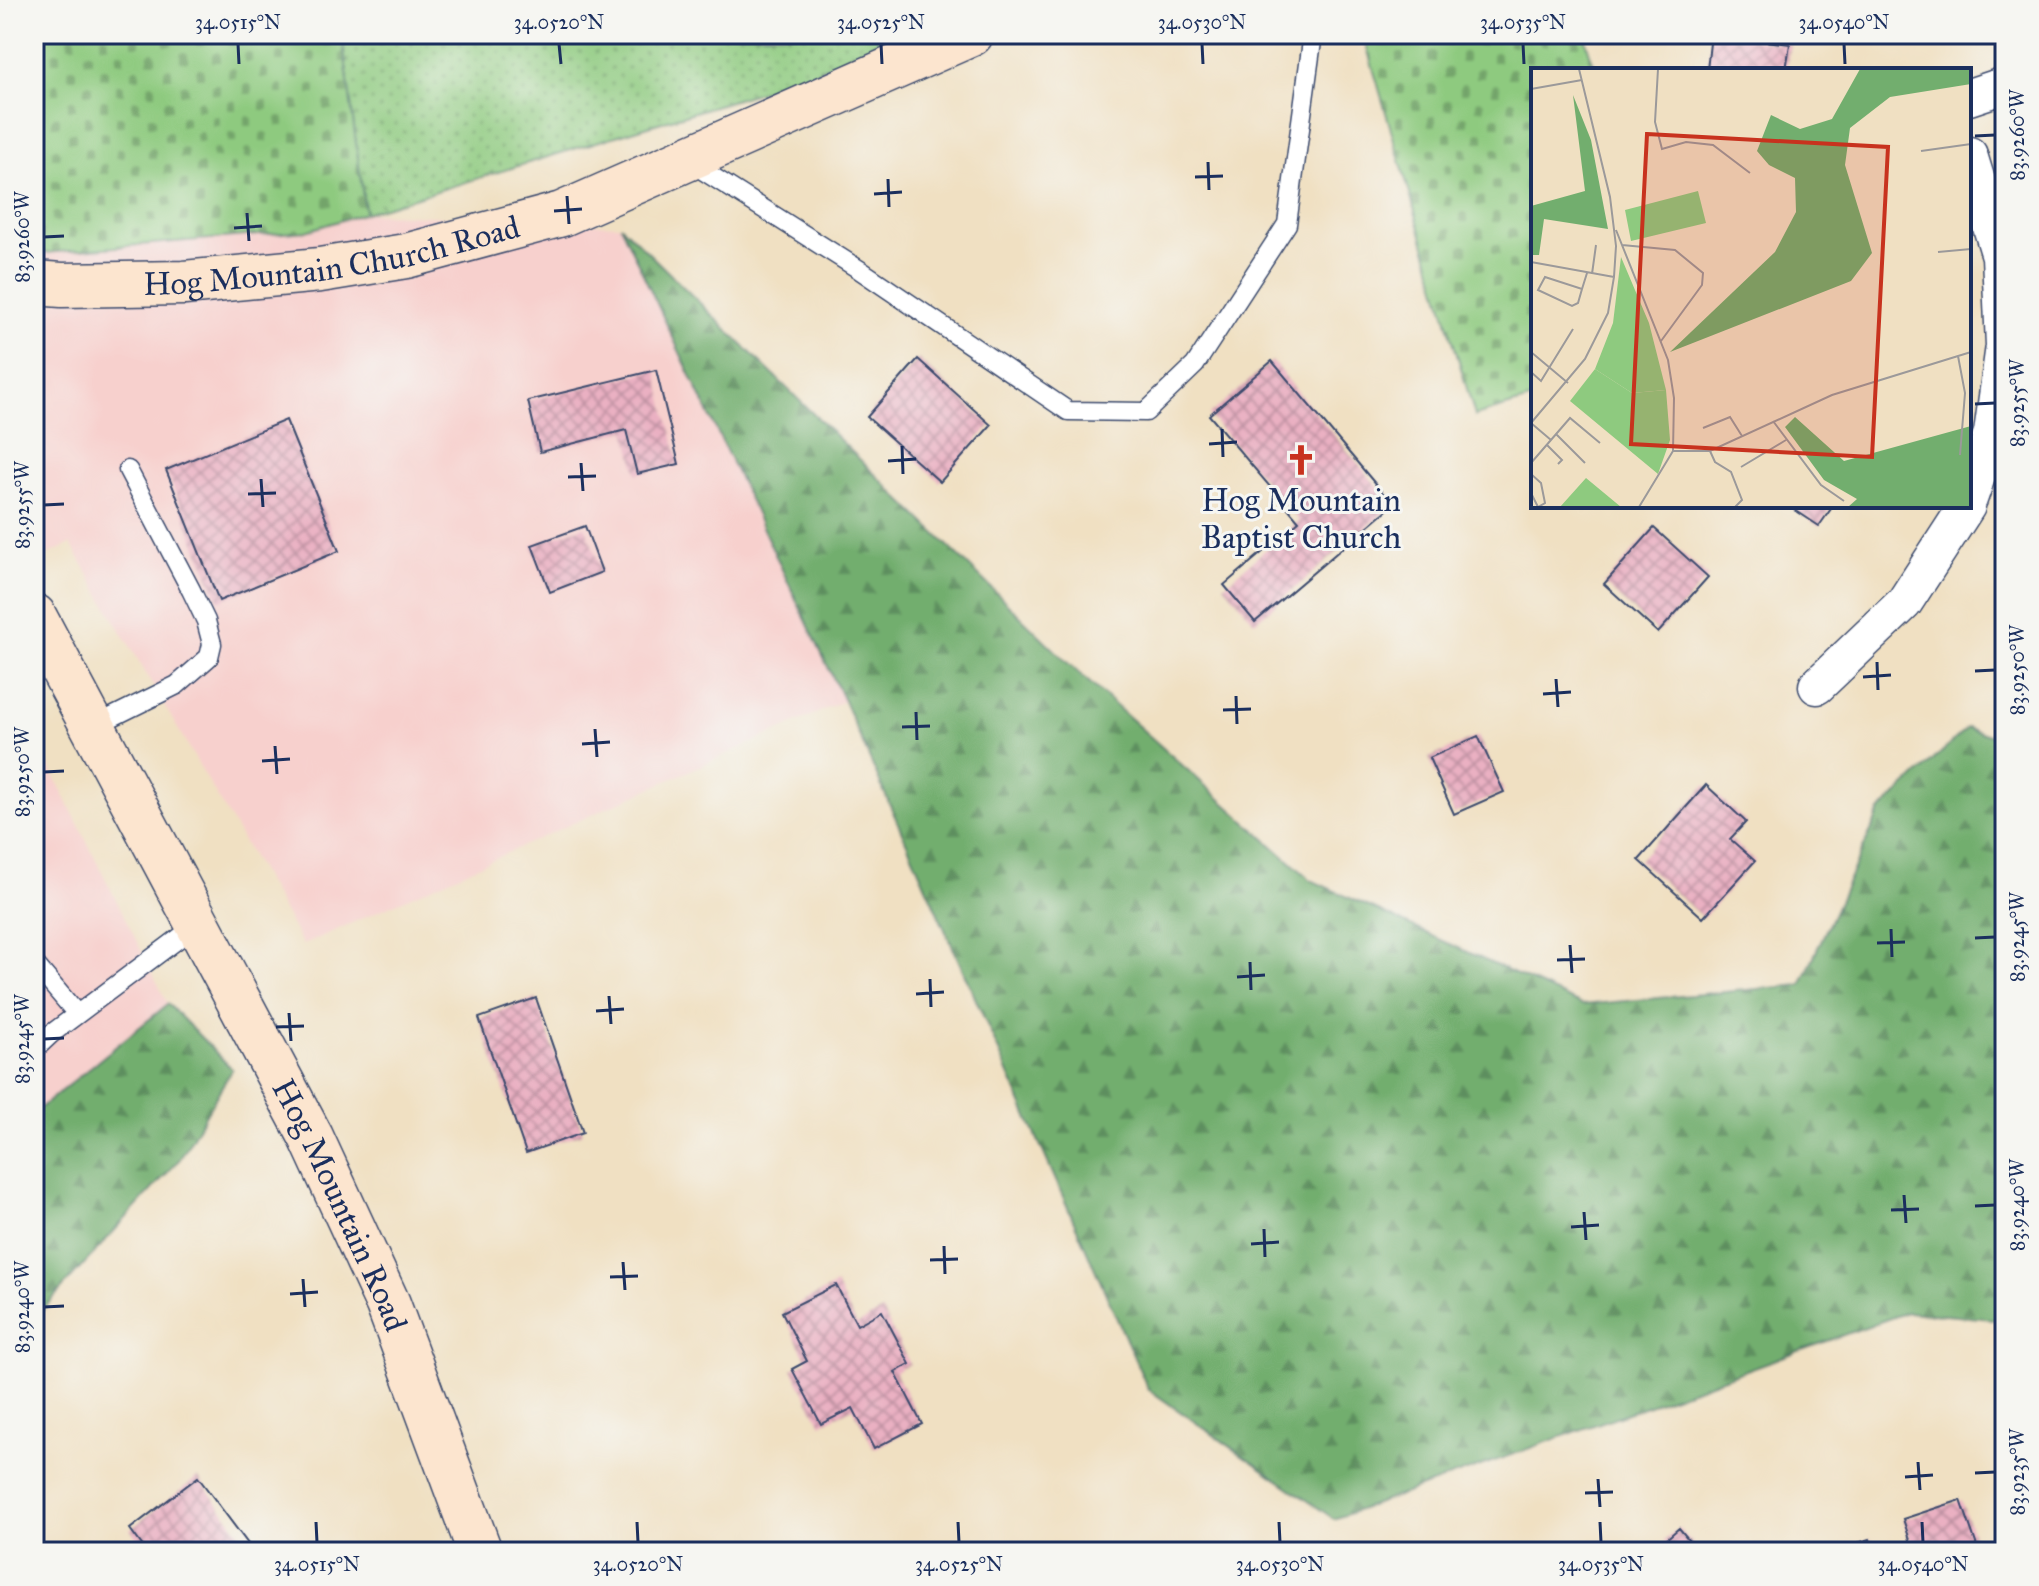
<svg xmlns="http://www.w3.org/2000/svg" width="2039" height="1586" font-family="'IM FELL Great Primer',serif">
<defs>
<pattern id="grass-dots" width="8" height="8" patternUnits="userSpaceOnUse" patternTransform="scale(2)"><rect width="8" height="8" fill="#8eca7f"/><path d="M2 2h.1M6 6h.1" fill="none" stroke="#73a46b" stroke-width="1.8" stroke-linecap="round"/></pattern>
<pattern id="forest-firs" width="22" height="20" patternUnits="userSpaceOnUse" patternTransform="scale(2)"><rect width="22" height="20" fill="#72ae6e"/><path d="M5 1l3.5 6h-7zM16 11l3.5 6h-7z" fill="#5d8e5e"/></pattern>
<pattern id="cemetery-stones" width="16" height="16" patternUnits="userSpaceOnUse" patternTransform="scale(2)"><rect width="16" height="16" fill="#8eca7f"/><path d="M2 7V4a2 2 0 0 1 4 0v3zM10 15v-3a2 2 0 0 1 4 0v3z" fill="#73a46b"/></pattern>
<pattern id="building-cross-hatch" width="8" height="8" patternUnits="userSpaceOnUse" patternTransform="scale(2)"><rect width="8" height="8" fill="#eab0c2"/><path d="M0 0l8 8M0 8l8-8" fill="none" stroke="#bd90a1"/></pattern>
</defs>
<rect width="100%" height="100%" fill="#f6f6f2"/>
<filter id="ink" filterUnits="userSpaceOnUse"><feTurbulence type="fractalNoise" baseFrequency=".0125" numOctaves="2"/><feDisplacementMap in="SourceGraphic" scale="16" xChannelSelector="R" yChannelSelector="G"/><feConvolveMatrix kernelMatrix="1 2 1 2 8 2 1 2 1" color-interpolation-filters="sRGB"/></filter>
<filter id="wash" filterUnits="userSpaceOnUse"><feTurbulence type="fractalNoise" baseFrequency=".006" numOctaves="4" result="noise"/><feDisplacementMap in="SourceGraphic" scale="32" xChannelSelector="R" yChannelSelector="G"/><feGaussianBlur stdDeviation="1.8" result="paint"/><feColorMatrix in="noise" values="0 0 0 0 0 0 0 0 0 0 0 0 0 0 0 0 0 1.4 0 .05"/><feComposite in="paint" operator="in"/></filter>
<g filter="url(#wash)">
<rect width="100%" height="100%" fill="#f0e0c2"/>
<path fill="#f7d0cd" d="M365,213L620,225L782,559L844,701L303,945L71,544L34,561V254L306,231Z
M34,735L168,1004L34,1113Z"/>
<path fill="url(#grass-dots)" stroke="#547c6e" stroke-width="2" d="M342,34H894L802,79L365,213Z"/>
<path fill="url(#forest-firs)" stroke="#466e66" stroke-width="2" d="M620,225L1071,666L1311,880L1582,1005L1801,985L1880,811L1967,728L2005,740V1320L1907,1312L1334,1519L1148,1389L844,701Z
M168,1004L232,1069L180,1159L34,1319V1113Z"/>
<path fill="url(#cemetery-stones)" stroke="#547c6e" stroke-width="2" d="M34,34H342L365,213L306,231L34,254Z
M1363,34H1584L1595,70H1533V399L1475,416Z"/>
<g id="blocks">
<path fill="url(#building-cross-hatch)" d="M1711,34L1790,44L1786,70H1707Z
M918,359L991,425L940,482L867,417Z
M1272,361L1393,505L1255,622L1224,585L1299,521L1209,415Z
M656,370L679,464L637,474L626,430L540,452L528,401Z
M286,420L339,551L219,601L166,470Z
M1789,506H1833L1819,526Z
M585,526L602,572L550,592L532,545Z
M1654,528L1708,577L1658,633L1604,584Z
M1478,736L1504,792L1454,814L1429,758Z
M1706,785L1746,822L1730,839L1755,861L1703,918L1639,860Z
M536,998L583,1133L526,1153L479,1018Z
M836,1285L857,1325L882,1311L910,1364L895,1372L922,1424L874,1449L853,1408L821,1424L792,1369L807,1361L782,1312Z
M198,1477L254,1552H147L130,1529Z
M1961,1500L1979,1552H1907L1913,1549L1903,1519Z
M1679,1528L1699,1552H1673L1664,1541Z
M1870,1539L1874,1552H1841L1840,1549Z"/>
</g>
</g>
<g filter="url(#ink)">
<use href="#blocks" fill-opacity="0" stroke="#3b4a6d" stroke-width="2"/>
<g fill="none" stroke-linecap="round" stroke-linejoin="round">
<defs>
<path id="lane" d="M688,161L860,270L1068,411L1146,412L1195,365L1287,224L1313,34
M92,727L177,685L209,657L212,644L206,621L191,590L128,470
M34,963L77,1014
M34,1050L51,1034L198,924"/>
<path id="street" d="M1969,97L2005,85
M1969,155L2000,256L2004,346L1992,433L1969,499
M1817,686L1904,603L1967,506"/>
<g id="secondary">
<path id="s1" d="M34,283L62,285L184,283L320,270L406,256L562,214L971,34"/>
<path id="s2" d="M34,616L311,1137L388,1304L480,1552"/>
</g>
</defs>
<use href="#lane" stroke="#3b4a6d" stroke-width="21"/>
<use href="#street" stroke="#3b4a6d" stroke-width="39"/>
<use href="#secondary" stroke="#3b4a6d" stroke-width="47"/>
<use href="#lane" stroke="#fff" stroke-width="18"/>
<use href="#street" stroke="#fff" stroke-width="36"/>
<use href="#secondary" stroke="#fce5cf" stroke-width="44"/>
</g>
</g>
<path fill="none" stroke="#1b2f5e" stroke-width="3" d="M238,44L239,64M559,44L561,64M881,44L882,64M1202,44L1203,64M1523,44L1524,64M1844,44L1845,64M1975,136L1995,135M1208,162L1209,190M1195,177L1223,176M888,179L889,207M874,194L902,192M567,196L569,224M554,211L582,209M247,213L249,241M234,228L262,226M44,237L64,236M1975,404L1995,403M1222,429L1223,457M1209,444L1237,442M902,446L903,474M888,461L916,459M581,463L583,491M568,477L596,476M261,479L263,507M248,494L276,493M44,505L64,504M1877,662L1878,690M1975,671L1995,670M1863,677L1891,675M1556,679L1558,707M1543,694L1571,692M1236,696L1237,724M1223,710L1251,709M916,712L917,740M902,727L930,726M595,729L597,757M582,744L610,742M275,746L277,774M262,761L290,759M44,772L64,771M1891,929L1892,957M1975,938L1995,937M1877,943L1905,942M1570,945L1572,973M1557,960L1585,959M1250,962L1251,990M1237,977L1265,975M930,979L931,1007M916,994L944,992M609,996L611,1024M596,1011L624,1009M289,1013L291,1041M276,1027L304,1026M44,1039L64,1038M1904,1195L1906,1223M1975,1206L1995,1205M1891,1210L1919,1209M1584,1212L1586,1240M1571,1227L1599,1225M1264,1229L1265,1257M1251,1244L1279,1242M944,1246L945,1274M930,1260L958,1259M623,1262L625,1290M610,1277L638,1276M303,1279L305,1307M290,1294L318,1292M44,1307L64,1306M1918,1462L1920,1490M1975,1473L1995,1472M1905,1477L1933,1475M1598,1479L1600,1507M1585,1493L1613,1492M316,1522L317,1542M637,1522L638,1542M958,1522L959,1542M1279,1522L1280,1542M1600,1522L1601,1542M1922,1522L1923,1542"/>
<defs>
<symbol id="church-bare" viewBox="-9 -9 18 18"><path d="M-1.2-6h2.4v3.5h3.3v2.4h-3.3V6h-2.4V-.1h-3.3v-2.4h3.3Z" fill="#c8321e" stroke="#f6f6f2" stroke-width="2.5" paint-order="stroke"/></symbol>
</defs>
<g fill-rule="evenodd">
<use href="#church-bare" x="1279" y="438" width="44" height="44"/>
</g>
<g text-anchor="middle" stroke-width="6" stroke-linejoin="round" paint-order="stroke">
<g font-size="32" fill="#1b2f5e" stroke="#f6f6f2">
<text dy="11" stroke="none"><textPath href="#s1" startOffset="300">Hog Mountain Church Road</textPath></text>
<text dy="11" stroke="none"><textPath href="#s2" startOffset="664">Hog Mountain Road</textPath></text>
</g>
<g font-size="32" fill="#1b2f5e" stroke="#f6f6f2">
<text x="1301" y="511">Hog Mountain<tspan x="1301" dy="37">Baptist Church</tspan></text>
</g>
</g>
<g transform="translate(1531 68)">
<rect width="440" height="440" fill="#f0e0c2"/>
<path d="M90,189L118,255L135,322L101,325L64,301L82,255ZM55,410L90,439H29Z" fill="#8eca7f"/>
<path d="M329,1H440V16L359,29L319,60L314,97L341,185L320,213L139,284L244,184L265,144L264,110L238,97L226,83L240,47L269,61L301,51ZM42,27L60,72L77,161L13,151L8,187H0V138L54,123ZM264,349L313,393L440,358V439H317L326,431L293,412L254,359Z" fill="#72ae6e"/>
<path d="M167,123L175,155L100,173L94,142ZM64,301L101,325L135,322L139,372L127,406L39,333Z" fill="#8eca7f"/>
<path fill="none" stroke="#9b999a" stroke-width="2" d="M127,1L124,54L131,81L155,74L182,77L219,105M0,21L51,12M390,83L440,76M85,162L137,292L143,330L142,383L108,439M91,177L144,182L172,205L171,217L130,273M407,184L440,181M0,194L83,209M61,206L65,177M51,221L47,235L41,238L7,222L14,209L51,221L56,205M0,284L37,315M427,288L434,325L429,387M0,304L10,313L42,261M242,353L290,417L313,433M0,355L20,372M0,355L54,291L77,245L83,209L85,178L79,129L48,1M172,360L199,349L211,368M25,366L54,395M16,377L31,392L27,396M142,383H179L301,327L440,284M179,383L184,394L200,404L211,432L204,439M0,395L39,350L69,375M210,399L255,372M0,406L10,415L14,435L7,439L0,425"/>
<path fill="#c8321e" fill-opacity="0.15" stroke="#c8321e" stroke-width="4" d="M116,66L357,79L341,389L100,376Z"/>
<rect width="440" height="440" fill="none" stroke="#1b2f5e" stroke-width="4"/>
</g>
<rect width="2039" height="1586" fill="none" stroke="#f6f6f2" stroke-width="88"/>
<rect x="44" y="44" width="1951" height="1498" fill="none" stroke="#1b2f5e" stroke-width="3"/>
<g font-size="20" text-anchor="middle" fill="#1b2f5e">
<text x="238" y="29">34.0515°N</text>
<text x="559" y="29">34.0520°N</text>
<text x="881" y="29">34.0525°N</text>
<text x="1202" y="29">34.0530°N</text>
<text x="1523" y="29">34.0535°N</text>
<text x="1844" y="29">34.0540°N</text>
<text transform="translate(2017 135) rotate(-90)" y="7">83.9260°W</text>
<text transform="translate(22 237) rotate(-90)" y="7">83.9260°W</text>
<text transform="translate(2017 403) rotate(-90)" y="7">83.9255°W</text>
<text transform="translate(22 505) rotate(-90)" y="7">83.9255°W</text>
<text transform="translate(2017 670) rotate(-90)" y="7">83.9250°W</text>
<text transform="translate(22 772) rotate(-90)" y="7">83.9250°W</text>
<text transform="translate(2017 937) rotate(-90)" y="7">83.9245°W</text>
<text transform="translate(22 1039) rotate(-90)" y="7">83.9245°W</text>
<text transform="translate(2017 1205) rotate(-90)" y="7">83.9240°W</text>
<text transform="translate(22 1307) rotate(-90)" y="7">83.9240°W</text>
<text transform="translate(2017 1472) rotate(-90)" y="7">83.9235°W</text>
<text x="317" y="1571">34.0515°N</text>
<text x="638" y="1571">34.0520°N</text>
<text x="959" y="1571">34.0525°N</text>
<text x="1280" y="1571">34.0530°N</text>
<text x="1601" y="1571">34.0535°N</text>
<text x="1923" y="1571">34.0540°N</text>
</g>
</svg>
